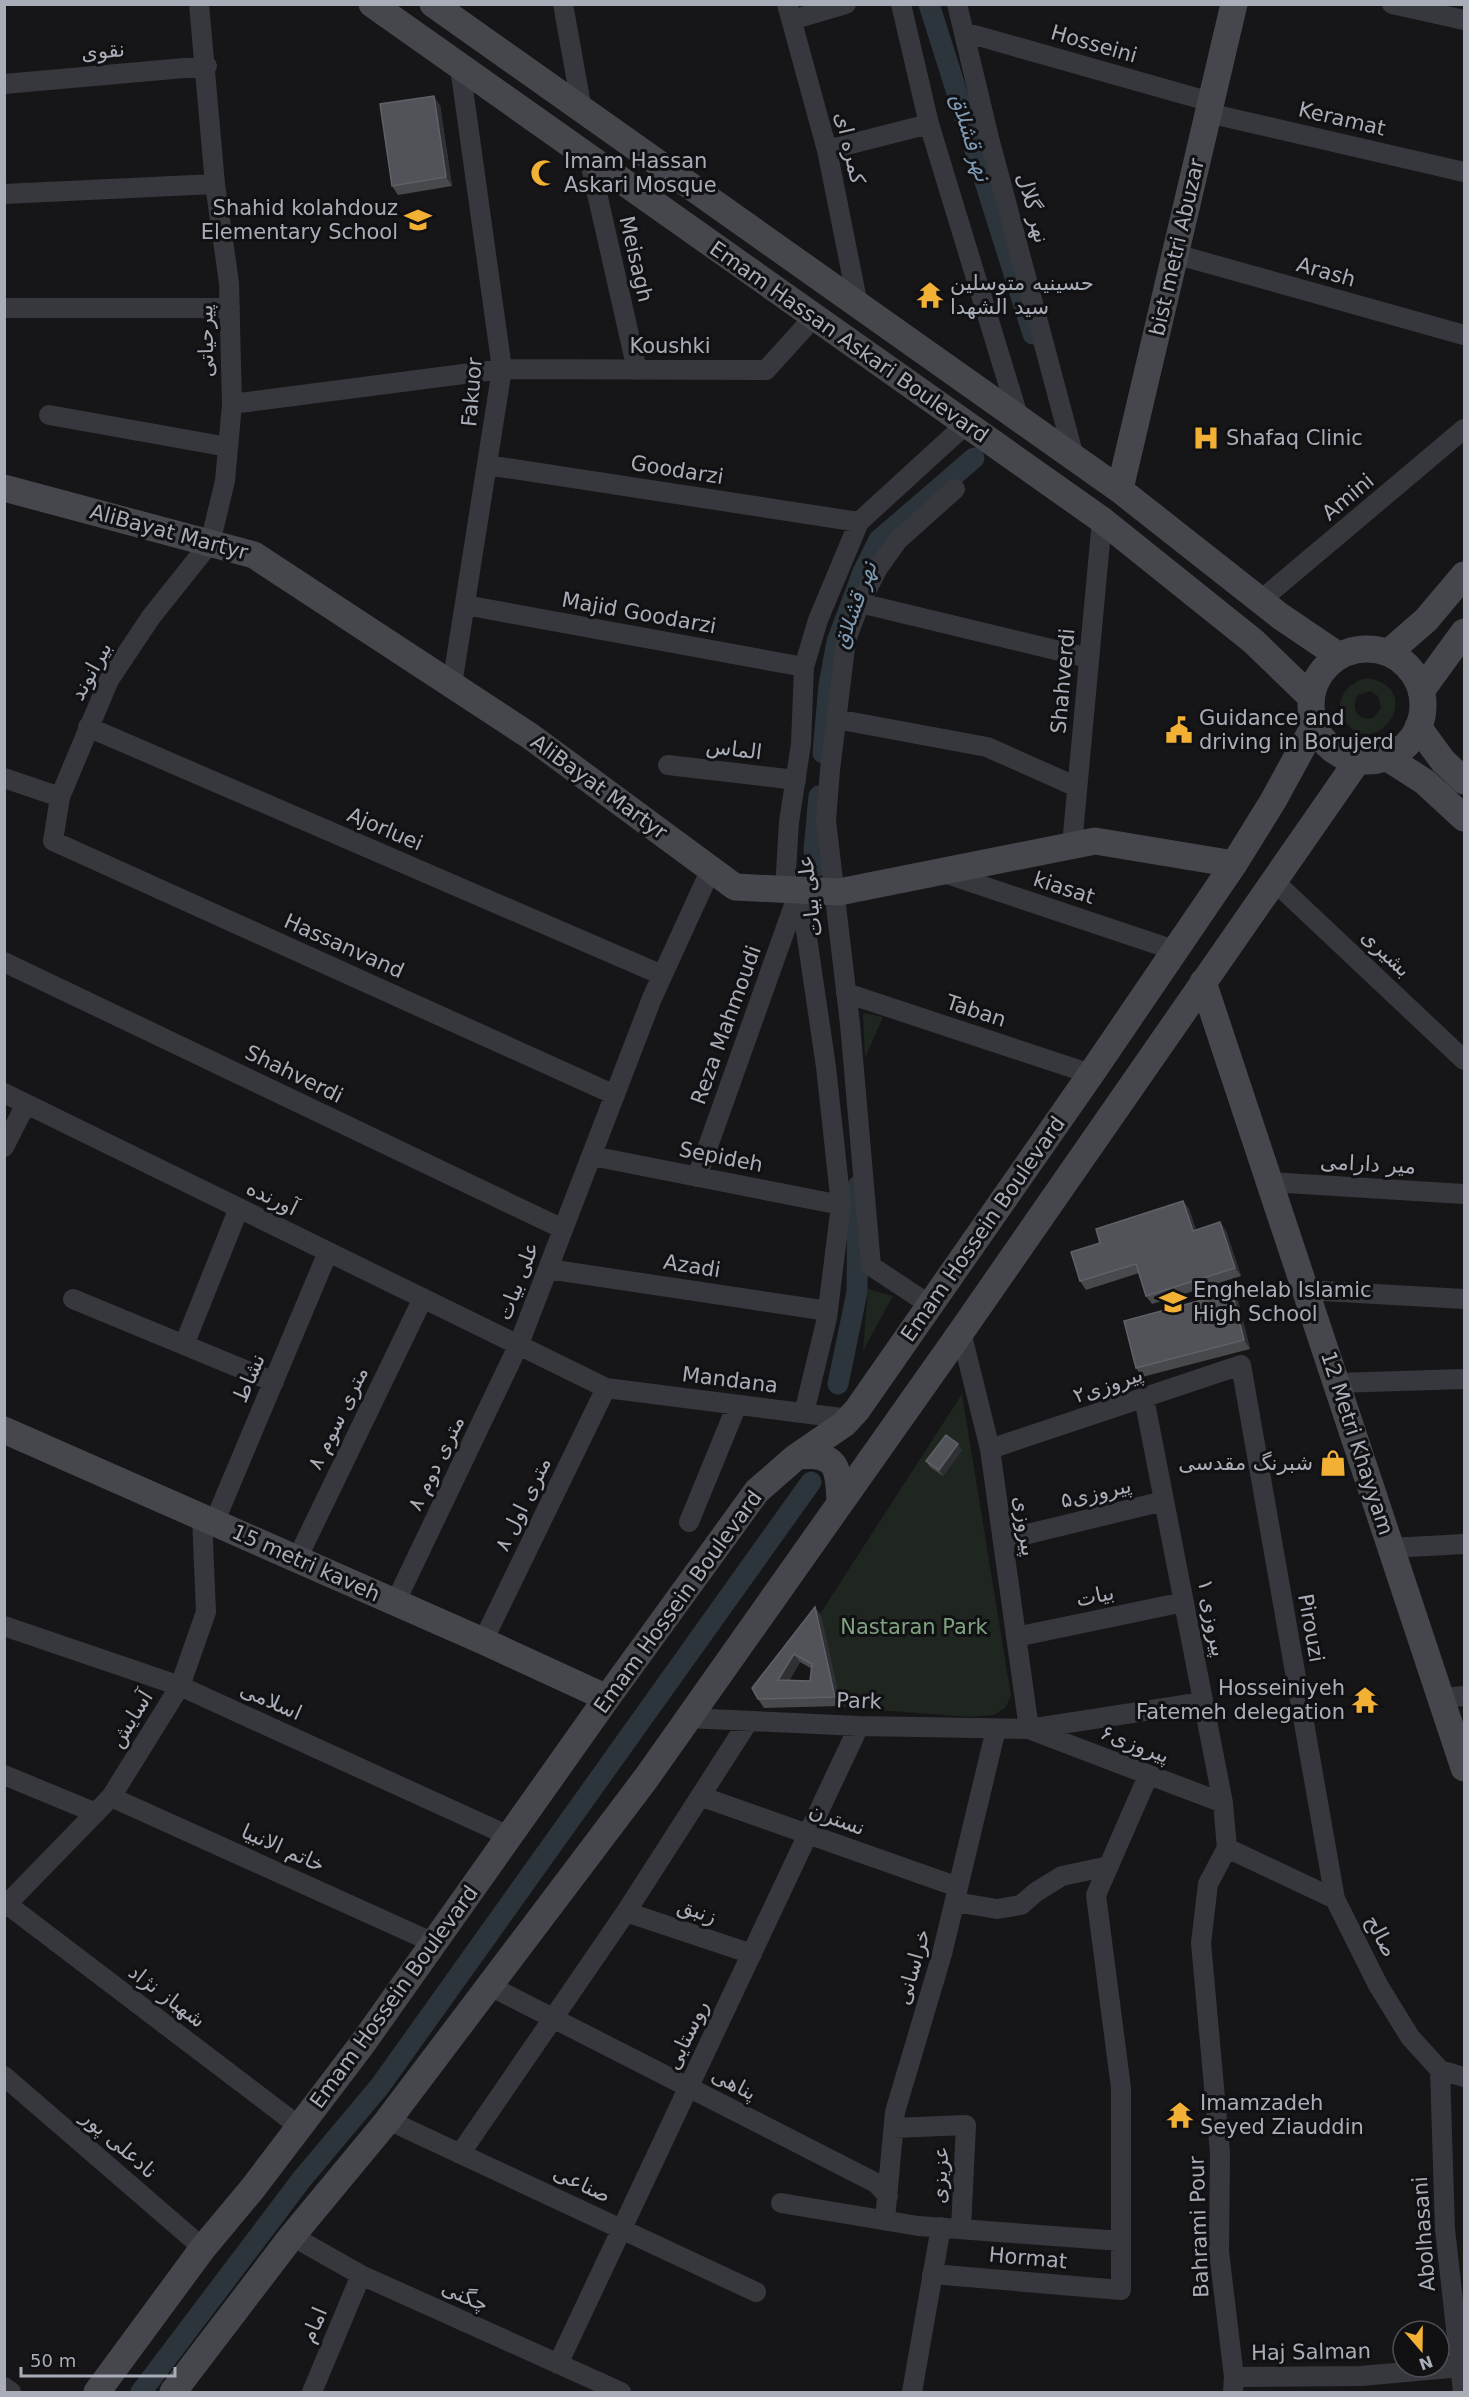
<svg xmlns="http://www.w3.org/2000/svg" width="1469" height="2397" font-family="'DejaVu Sans',Vazirmatn,sans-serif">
<rect width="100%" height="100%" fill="#161618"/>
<path fill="#1e261f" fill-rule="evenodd" d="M1367,678C1428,688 1377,762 1346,723C1331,703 1347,682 1367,678ZM1370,691L1378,696L1381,708L1373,718C1357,721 1350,708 1358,695Z
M863,1013L883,1017L865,1058Z
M868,1289L893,1296L863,1351Z
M962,1394L1011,1696L1005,1708L994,1715L969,1717L841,1707L820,1614Z"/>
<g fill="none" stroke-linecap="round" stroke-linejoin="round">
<path stroke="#2c353c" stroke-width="21" d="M929,4L1033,334
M823,753L829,685L837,642L863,572L879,540L974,458
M817,866L814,850L819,796
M838,1384L857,1292L858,1186
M141,2392L302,2179L380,2086L811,1482"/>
<path stroke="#37383d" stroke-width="20" d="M199,4L215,184L229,283L232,404L502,369L766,370L814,317
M563,4L582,110
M787,4L827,150L858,305
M901,4L929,124L1019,419
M957,4L989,138L1074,457
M1392,4L1464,20
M792,20L846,4
M964,32L1211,102
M4,84L207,66
M1208,113L1464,172
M827,150L929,124
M589,158L637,370
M4,194L215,184
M1175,254L1464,335
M4,308H230
M232,404L225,481L210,543L151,617L109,680L60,797L53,841L615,1095
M49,415L228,447
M487,465L859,522
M1261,600L1464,429
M860,603L1089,658
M465,605L804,667
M452,685L502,369L460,67
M836,719L987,747L1077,787
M88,727L662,975
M668,765L796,780
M4,778L60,797
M1072,845L1102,520
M941,872L1174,950
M1274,881L1464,1060
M785,889L789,822L801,744L804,667L818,620L859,522L965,425
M800,890L826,1067L841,1205L827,1318L804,1413
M4,962L563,1229
M846,993L1091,1074
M4,1093L606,1388L849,1419
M4,1147L26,1104
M592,1156L841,1205
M697,1177L798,894
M1269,1182L1464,1194
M548,1269L828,1311
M1305,1290L1464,1299
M73,1299L274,1382
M930,1305L871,1266L850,1024L826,821L830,770L846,640L860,603L878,568L898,540L955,489
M961,1332L990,1449L1029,1729
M184,1345L239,1208
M1336,1383L1464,1379
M1144,1398L1223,1803L1227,1848
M990,1449L1241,1365L1335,1899
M689,1522L737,1405
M214,1523L328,1252
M1003,1540L1164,1501
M1391,1548L1464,1544
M297,1559L423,1298
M395,1603L519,1344L652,998L711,869
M4,1626L180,1686L511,1837
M1016,1637L1184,1602
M483,1641L606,1388
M1441,1698L1464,1696
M687,1718L859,1726L1029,1729L1203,1702
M1031,1730L1223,1803
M4,1775L96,1813
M700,1796L958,1887
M111,1797L434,1943
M1227,1848L1208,1884L1201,1943L1220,2153L1219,2252L1234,2377L1233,2392
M1227,1848L1335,1899L1378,1985L1410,2037L1440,2070L1464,2077
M4,1902L300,2127
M955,1902L997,1909L1021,1905L1036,1892L1062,1876L1109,1866
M4,1907L111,1797L180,1686L206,1612L202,1517
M626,1912L752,1954
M490,1986L876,2183L888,2196
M1440,2070L1445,2229L1463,2392
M4,2076L203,2248
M388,2120L756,2292
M894,2128L966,2125L961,2229
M460,2154L626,1912L748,1722
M781,2203L918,2226L1121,2241
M885,2219L895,2112L942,1954L996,1729
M292,2236L361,2275L621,2392
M932,2274L1121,2290V2088L1096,1895L1148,1776
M558,2364L859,1726
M1234,2377L1361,2376L1461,2367
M4,2387L11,2392
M312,2392L361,2275
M912,2392L941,2227"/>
<path stroke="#45474d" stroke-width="27" d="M372,4L1102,520L1253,641L1311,697
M433,4L1120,490L1280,616L1339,656
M4,488L254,555L530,736L735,887L839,892L1095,841L1234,864
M1120,489L1234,4
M1311 705a56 56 0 1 1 112 0a56 56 0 1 1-112 0Z
M1388,653L1426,620L1464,575
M1421,691L1464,632
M1418,727L1443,761L1464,781
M1386,757L1425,782L1464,818
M1203,982L1464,1768
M4,1430L483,1641L607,1698
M798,1456C838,1452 839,1469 840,1503
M97,2392L203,2248L253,2188L363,2043L607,1698L757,1491L796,1457L844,1424L857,1410L1091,1074L1234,864L1273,801L1314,726
M173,2392L292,2236L388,2120L647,1777L961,1332L1358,760"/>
</g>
<path fill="#47494d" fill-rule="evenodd" d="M440,105L452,186L398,195L392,186Z
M1183,1201L1189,1209L1196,1230L1220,1222L1226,1231L1241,1276L1152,1304L1146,1296L1139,1273L1086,1290L1080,1281Z
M1238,1301L1250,1349L1142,1377L1136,1368Z
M962,1450L943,1476L930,1467L926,1461Z
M815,1607L821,1616L841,1706L764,1708L758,1699ZM800,1662L812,1669L810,1681H789Z"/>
<path fill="#2f3033" d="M434,96L440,105L452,186L446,177Z
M1183,1201L1189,1209L1199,1240L1193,1231Z
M1220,1222L1226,1231L1241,1276L1235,1268Z
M1232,1292L1238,1301L1250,1349L1244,1340Z
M958,1444L962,1450L943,1476L939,1470Z
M815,1607L821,1616L841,1706L835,1697Z
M794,1654L800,1662L784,1689L778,1680Z"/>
<path fill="#525359" stroke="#5f6168" stroke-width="1.5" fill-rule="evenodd" d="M434,96L446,177L392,186L380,104Z
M1183,1201L1193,1231L1220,1222L1235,1268L1146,1296L1136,1264L1080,1281L1071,1252L1100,1243L1096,1229Z
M1232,1292L1244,1340L1136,1368L1124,1321Z
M946,1435L958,1444L939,1470L926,1461Z
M815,1607L835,1697L758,1699L752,1688ZM794,1654L812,1664L810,1681L778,1680Z"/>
<defs>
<symbol id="mosque-bare" viewBox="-9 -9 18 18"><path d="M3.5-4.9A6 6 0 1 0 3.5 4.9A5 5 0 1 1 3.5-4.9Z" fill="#f2b134" stroke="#111113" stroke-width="2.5" paint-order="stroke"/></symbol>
<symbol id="school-bare" viewBox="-9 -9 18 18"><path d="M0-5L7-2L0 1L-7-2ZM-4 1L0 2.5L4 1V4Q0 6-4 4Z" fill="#f2b134" stroke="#111113" stroke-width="2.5" paint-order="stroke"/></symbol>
<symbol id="temple-bare" viewBox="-9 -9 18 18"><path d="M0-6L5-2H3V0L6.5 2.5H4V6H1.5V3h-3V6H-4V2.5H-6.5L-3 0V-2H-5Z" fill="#f2b134" stroke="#111113" stroke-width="2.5" paint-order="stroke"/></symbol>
<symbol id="hospital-bare" viewBox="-9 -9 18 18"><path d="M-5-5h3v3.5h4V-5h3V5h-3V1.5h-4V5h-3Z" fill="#f2b134" stroke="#111113" stroke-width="2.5" paint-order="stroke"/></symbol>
<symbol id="civic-bare" viewBox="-9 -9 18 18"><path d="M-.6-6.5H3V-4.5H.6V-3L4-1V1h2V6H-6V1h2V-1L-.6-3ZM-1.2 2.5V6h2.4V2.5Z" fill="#f2b134" stroke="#111113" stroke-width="2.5" paint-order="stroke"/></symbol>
<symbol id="shop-bare" viewBox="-9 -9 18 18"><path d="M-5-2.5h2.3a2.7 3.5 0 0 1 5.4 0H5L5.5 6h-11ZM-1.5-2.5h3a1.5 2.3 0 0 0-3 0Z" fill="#f2b134" stroke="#111113" stroke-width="2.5" paint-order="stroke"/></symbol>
</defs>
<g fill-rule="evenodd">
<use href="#mosque-bare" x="525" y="154" width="38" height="38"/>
<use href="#school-bare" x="399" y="201" width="38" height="38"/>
<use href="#temple-bare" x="911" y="276" width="38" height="38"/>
<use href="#hospital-bare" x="1187" y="419" width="38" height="38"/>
<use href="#civic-bare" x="1160" y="711" width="38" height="38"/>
<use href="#school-bare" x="1154" y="1283" width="38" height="38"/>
<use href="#shop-bare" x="1314" y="1444" width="38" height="38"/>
<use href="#temple-bare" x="1346" y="1681" width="38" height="38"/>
<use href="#temple-bare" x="1161" y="2096" width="38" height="38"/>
</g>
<g text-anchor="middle" stroke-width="6" stroke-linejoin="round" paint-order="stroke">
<g font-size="21" fill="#a8adb8" stroke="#111113">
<text transform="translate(1094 44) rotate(16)" y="7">Hosseini</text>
<text transform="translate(103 51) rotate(-5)" y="7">نقوی</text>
<text transform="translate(1342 119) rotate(13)" y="7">Keramat</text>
<text transform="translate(850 148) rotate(77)" y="7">کمره ای</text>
<text transform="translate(1033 208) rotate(75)" y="7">نهر گلال</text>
<text transform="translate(1177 247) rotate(-77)" y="7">bist metri Abuzar</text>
<text transform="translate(636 259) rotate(77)" y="7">Meisagh</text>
<text transform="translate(1326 272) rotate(16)" y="7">Arash</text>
<text transform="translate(206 341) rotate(-91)" y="7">پیرحیاتی</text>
<text transform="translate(849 342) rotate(35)" y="7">Emam Hassan Askari Boulevard</text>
<text x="670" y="353">Koushki</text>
<text transform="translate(472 392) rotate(-85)" y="7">Fakuor</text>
<text transform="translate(677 470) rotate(9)" y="7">Goodarzi</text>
<text transform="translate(1348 497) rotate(-40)" y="7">Amini</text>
<text transform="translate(169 532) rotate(15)" y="7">AliBayat Martyr</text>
<text transform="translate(639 613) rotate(10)" y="7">Majid Goodarzi</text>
<text transform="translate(91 671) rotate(-61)" y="7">بیرانوند</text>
<text transform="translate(1063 681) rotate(-85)" y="7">Shahverdi</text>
<text transform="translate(734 749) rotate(7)" y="7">الماس</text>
<text transform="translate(599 787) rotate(36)" y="7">AliBayat Martyr</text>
<text transform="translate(385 829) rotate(23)" y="7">Ajorluei</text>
<text transform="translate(1064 888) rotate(18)" y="7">kiasat</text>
<text transform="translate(810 896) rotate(-97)" y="7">علی بیات</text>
<text transform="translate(344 946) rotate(24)" y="7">Hassanvand</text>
<text transform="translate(1386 953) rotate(43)" y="7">بشیری</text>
<text transform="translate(976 1011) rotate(18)" y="7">Taban</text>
<text transform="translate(726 1025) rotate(-70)" y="7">Reza Mahmoudi</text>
<text transform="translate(294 1074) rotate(26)" y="7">Shahverdi</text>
<text transform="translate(721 1157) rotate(11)" y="7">Sepideh</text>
<text transform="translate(1368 1164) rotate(3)" y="7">میر دارامی</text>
<text transform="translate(272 1198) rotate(26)" y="7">آورنده</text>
<text transform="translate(983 1229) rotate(-55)" y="7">Emam Hossein Boulevard</text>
<text transform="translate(692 1266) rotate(9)" y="7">Azadi</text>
<text transform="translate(518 1281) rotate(-69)" y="7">علی بیات</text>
<text transform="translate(249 1378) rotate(-67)" y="7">نشاط</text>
<text transform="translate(730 1380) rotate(7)" y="7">Mandana</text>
<text transform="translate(1108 1385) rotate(-19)" y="7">پیروزی۲</text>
<text transform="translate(338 1418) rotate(-64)" y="7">۸ متری سوم</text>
<text transform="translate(1357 1443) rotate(72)" y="7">12 Metri Khayyam</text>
<text transform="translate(436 1463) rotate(-64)" y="7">۸ متری دوم</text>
<text transform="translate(1096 1493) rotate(-13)" y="7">پیروزی۵</text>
<text transform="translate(523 1504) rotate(-64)" y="7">۸ متری اول</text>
<text transform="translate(1025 1526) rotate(82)" y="7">پیروزی</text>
<text transform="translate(306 1563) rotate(24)" y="7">15 metri kaveh</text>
<text transform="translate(1095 1596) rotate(-12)" y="7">بیات</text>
<text transform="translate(678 1602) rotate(-54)" y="7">Emam Hossein Boulevard</text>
<text transform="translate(1212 1618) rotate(79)" y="7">پیروزی ۱</text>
<text transform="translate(1311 1628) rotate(80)" y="7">Pirouzi</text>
<text transform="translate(271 1701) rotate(24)" y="7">اسلامی</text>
<text transform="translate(859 1701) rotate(2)" y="7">Park</text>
<text transform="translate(131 1719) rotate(-58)" y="7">آسایش</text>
<text transform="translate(1135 1744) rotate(21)" y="7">پیروزی۶</text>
<text transform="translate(837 1819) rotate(20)" y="7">نسترن</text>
<text transform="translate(283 1848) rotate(24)" y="7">خاتم الانبیا</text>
<text transform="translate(697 1911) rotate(19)" y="7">زنبق</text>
<text transform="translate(1381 1936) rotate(63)" y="7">صالح</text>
<text transform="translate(913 1967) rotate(-74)" y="7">خراسانی</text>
<text transform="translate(167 1996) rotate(37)" y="7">شهباز نژاد</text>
<text transform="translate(394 1997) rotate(-54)" y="7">Emam Hossein Boulevard</text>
<text transform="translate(687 2035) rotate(-65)" y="7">روستایی</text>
<text transform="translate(734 2084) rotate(27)" y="7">پناهی</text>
<text transform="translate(119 2144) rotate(41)" y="7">نادعلی پور</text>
<text transform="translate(940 2175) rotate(-87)" y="7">عزیزی</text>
<text transform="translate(582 2184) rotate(25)" y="7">صناعی</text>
<text transform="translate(1199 2227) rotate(-92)" y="7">Bahrami Pour</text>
<text transform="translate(1424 2234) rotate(-94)" y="7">Abolhasani</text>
<text transform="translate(1028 2258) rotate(5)" y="7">Hormat</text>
<text transform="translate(465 2296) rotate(24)" y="7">چگنی</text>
<text transform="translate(314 2325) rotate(-67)" y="7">امام</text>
<text transform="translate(1311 2352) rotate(-1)" y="7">Haj Salman</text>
</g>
<g font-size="21" fill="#a8adb8" stroke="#111113" text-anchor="start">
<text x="564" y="168">Imam Hassan<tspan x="564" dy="24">Askari Mosque</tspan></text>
<text x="398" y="215" text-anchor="end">Shahid kolahdouz<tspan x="398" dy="24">Elementary School</tspan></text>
<text x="950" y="290">حسینیه متوسلین<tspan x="950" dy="24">سید الشهدا</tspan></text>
<text x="1226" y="445">Shafaq Clinic</text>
<text x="1199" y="725">Guidance and<tspan x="1199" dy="24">driving in Borujerd</tspan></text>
<text x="1193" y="1297">Enghelab Islamic<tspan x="1193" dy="24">High School</tspan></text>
<text x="1313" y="1470" text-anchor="end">شبرنگ مقدسی</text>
<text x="1345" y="1695" text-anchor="end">Hosseiniyeh<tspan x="1345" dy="24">Fatemeh delegation</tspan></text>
<text x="1200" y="2110">Imamzadeh<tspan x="1200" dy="24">Seyed Ziauddin</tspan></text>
</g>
<g font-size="21" fill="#7fa381" stroke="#111113">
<text x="914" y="1634">Nastaran Park</text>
</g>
<g font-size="22" font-style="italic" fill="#7f9bb3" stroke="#111113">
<text transform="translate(971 137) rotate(73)" y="8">نهر قشلاق</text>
<text transform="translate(854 605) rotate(-70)" y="8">نهر قشلاق</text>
</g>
</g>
<rect width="1469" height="2397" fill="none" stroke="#a8adb8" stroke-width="12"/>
<g transform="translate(1421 2349) rotate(160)"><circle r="28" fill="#111113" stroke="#4d4f55" stroke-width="1.5"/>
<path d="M0-4.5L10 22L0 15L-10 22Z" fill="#f2b134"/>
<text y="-9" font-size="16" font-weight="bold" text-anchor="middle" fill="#a8adb8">N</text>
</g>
<path d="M21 2367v9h154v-9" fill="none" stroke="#a8adb8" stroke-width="3"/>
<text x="30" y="2367" font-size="18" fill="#a8adb8" stroke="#111113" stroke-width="4.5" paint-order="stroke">50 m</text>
</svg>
